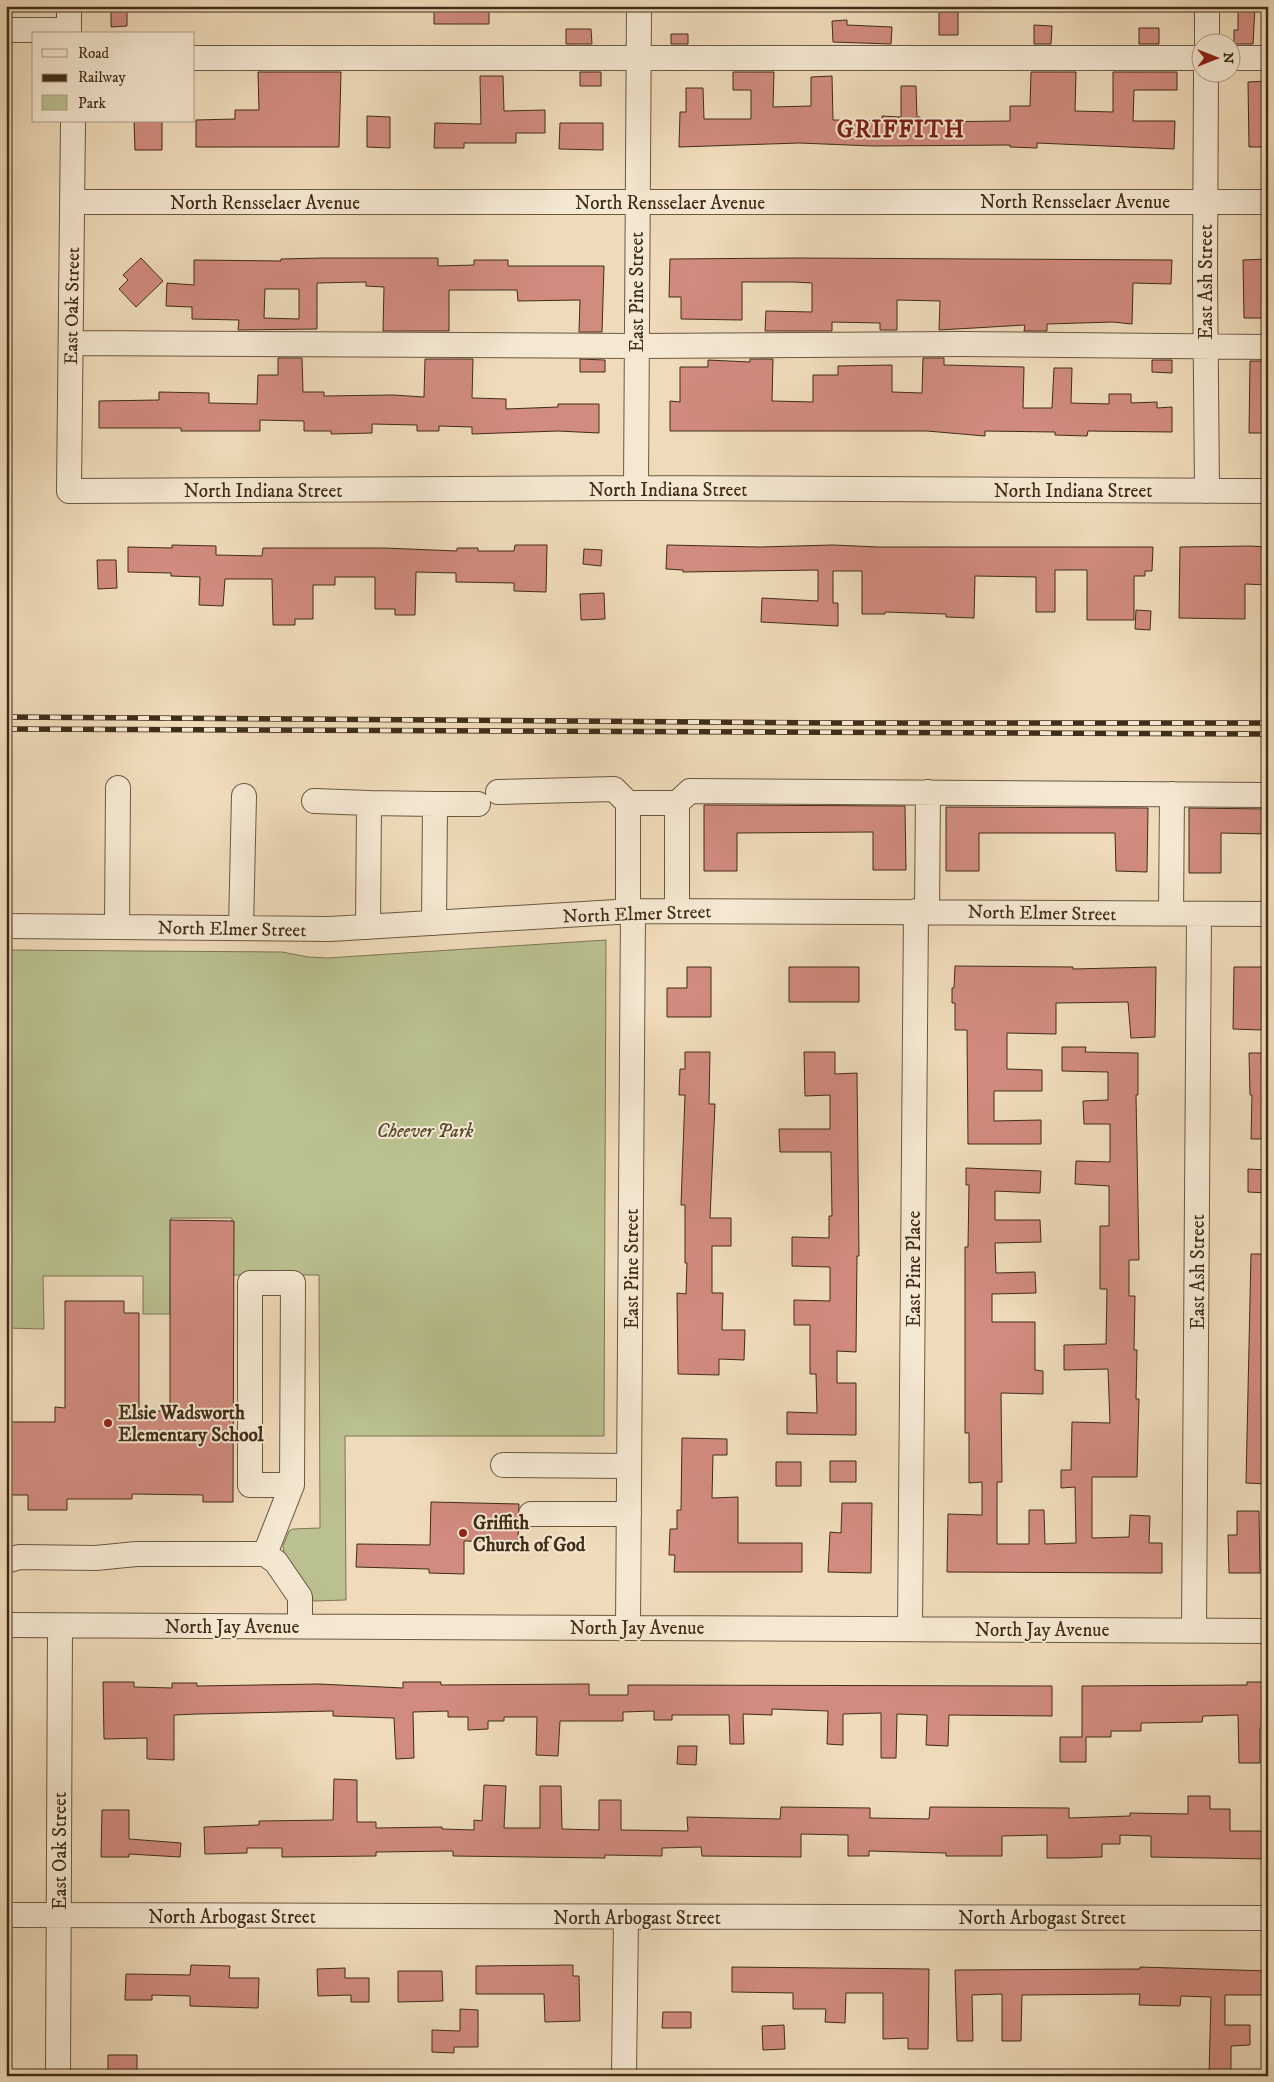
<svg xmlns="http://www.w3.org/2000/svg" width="1274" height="2082" font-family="'IM FELL DW Pica',serif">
<rect width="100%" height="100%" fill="#efdbba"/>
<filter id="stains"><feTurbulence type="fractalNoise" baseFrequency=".004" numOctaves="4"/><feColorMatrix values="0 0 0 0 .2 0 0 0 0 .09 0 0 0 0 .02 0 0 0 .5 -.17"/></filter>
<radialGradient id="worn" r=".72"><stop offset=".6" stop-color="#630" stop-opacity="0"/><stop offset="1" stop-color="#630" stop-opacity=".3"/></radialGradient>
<path fill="#bac08f" stroke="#7d7654" d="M606,940L604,1436H345L346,1600L314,1601L285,1559L283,1546L289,1531L293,1529L320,1528L319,1275H232V1218H171L170,1314H143V1276H43L44,1329L6,1328V950L282,952L308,957L327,958Z"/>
<path fill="#d18b7f" stroke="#402d18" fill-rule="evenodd" d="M111,6H127V26L111,27Z
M434,6H489V24H434Z
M1238,6H1255L1253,44H1234V30H1238Z
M939,12H958V35H939Z
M847,20V25L892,27L891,44L833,42L832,21Z
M1034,25L1052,26L1051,44H1034Z
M1139,28H1159V44H1139Z
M566,29H591L592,44H566Z
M671,34H688V44H671Z
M258,72H341L339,147H196V120L235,119V110H259Z
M580,72H601V86H580Z
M733,72H774L773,107L811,106V77L832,76L833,120L882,121V116L901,117V86H916L917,117H920V122L1010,121V106H1030L1031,72H1076L1075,111L1113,112V72H1177V90H1134L1133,121H1175L1174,149L1037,143V148L1010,147V145L873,146L799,143L679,147L680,112H686V88H703L704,119H751V90H733Z
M480,76H503L504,111L545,110V133H516V143H464V148H434L435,123L481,124Z
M1268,81V147H1249L1248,82Z
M367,116L390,117V148L367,147Z
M134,121H162V150H135Z
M560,123H603V150L559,149Z
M141,258L163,281L136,307L119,289L128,280L123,275Z
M323,258H438V266L474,265V260H508V266H604L602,332H579L580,300L518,301L517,290H449V331H383L384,287L366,286V282L317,283V329L238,330L239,320L192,319V307L166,306L167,283L194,285V260L281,261V259ZM265,289H299V319L264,318Z
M795,258L1172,260L1171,284L1133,283L1132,324L1113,322L1047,324V331H1024L1025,325L939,330L940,301L897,300V330H880V323L832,322V331H765L766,311L812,312V283L794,282H742V320L681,319V297H669L670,259Z
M1268,259V318H1244L1243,260Z
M278,358H302L303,392H324V396L393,395L424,397L425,359H473L472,398L506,399V409L558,407V404H599V433L558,431L472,434V427L439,426V431H417V425L372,424V433L331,434V431H304V421L260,420V431H181V428H99V401L159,400V392L209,393V403L257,404L258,375H278Z
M923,358H944V365L1024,367L1023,408H1052L1054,368H1072L1071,403L1109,404V394H1131V403L1157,402V408L1172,407V432L1088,431L1087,436L1055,435V432L985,431V436L927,431H670V401L680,402V367H708V360L750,362V359H773L772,401L813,402V375H838V366L892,365V392L922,393Z
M580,359L605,360V372H580Z
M1152,360H1172V373L1152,372Z
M1250,361H1267L1266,402H1268V433H1249Z
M172,545L216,546V555L262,556L263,548H384L457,551V548H478V551H514L515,545H547L546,592L514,591V583L456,582V573L416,572L415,615H395V609H375V577H335V585H313V619H295V625H273L272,579H225L223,606L199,605L200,577L171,576V573L128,572V547L172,548Z
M667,545L760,547L833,545L878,547H1153L1152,571H1145V576H1134V620H1087V570H1055V612H1036V577L975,576L974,618L946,617V614L885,612V614H862V571H833V603H838V626L761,622L762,598L818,601V570L683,572V570L666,569Z
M1250,546L1268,547V585L1245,584V619L1179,618L1180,547Z
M584,549L602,550L601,566L583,564Z
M97,560H116L117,588L98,589Z
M604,593L605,619L581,620L580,594Z
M1136,610L1151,611L1150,630L1135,629Z
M704,805L905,806L906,870H873V832L737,833V871H704Z
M946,807L1148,808L1147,872L1116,871L1115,833H979V871H946Z
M1189,808L1268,809V834L1221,833V873H1189Z
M955,966L1073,967V969L1156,967L1155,1037L1131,1038L1128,1002L1056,1003V1034L1007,1033V1069L1042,1070V1091H994V1121L1041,1120V1144H968L967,1030H955V1003H952V988H954Z
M687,967H711V1017H667V988H687Z
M789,967H859V1002H789Z
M1234,967H1262V1030L1233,1029Z
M1062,1047H1086L1085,1052L1138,1053V1095H1136L1139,1260H1129V1296H1135L1134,1350H1137L1136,1399H1139L1137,1477H1092V1538L1129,1537L1130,1515L1150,1516L1149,1543H1162V1573L947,1572L948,1514L982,1515V1482L969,1483V1433H965V1247H968L969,1185H966V1168L1041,1171L1040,1193L995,1191V1220H1040L1041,1242L995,1243L996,1273L1035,1272L1036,1293L992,1294V1322H1035V1370L1043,1371V1394L1001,1393L1002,1482H997V1544H1029V1510H1044L1045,1544L1076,1543L1075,1487L1061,1488V1470H1071L1072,1422L1110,1423L1108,1369L1064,1370V1345L1106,1344L1107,1289H1100V1226H1109V1186L1075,1184L1076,1161L1110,1162V1124H1084L1083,1101L1108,1100V1072L1062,1071Z
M685,1052H710L709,1104H715L710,1218H731V1246H712V1293H723L722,1330H745L744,1360L719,1359V1375L678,1374L677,1293L686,1294L687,1263H685V1205H681L685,1095H679L680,1069H685Z
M804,1052H835V1074L857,1073L859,1256H857L856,1352L837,1351V1383H856V1435L787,1434V1412L817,1413L816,1374H810V1325H794V1300L830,1301V1267L792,1266V1237L829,1238V1216H832L831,1152H780L779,1129H830V1095L805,1096Z
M1249,1053H1268V1139H1251L1252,1095H1250Z
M1248,1169L1268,1170V1193L1248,1192Z
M170,1220L234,1221L233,1502H203V1495L132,1494V1499H67V1510H28V1495H11V1485H6V1422H55V1407L65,1408V1301H124V1313H139V1411H170Z
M1251,1254H1268V1484L1246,1483Z
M682,1438L727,1439V1455H713L712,1498L738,1497V1543H802V1572H674L675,1555H669L670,1529H677V1510H681Z
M830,1461H856V1482H830Z
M776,1462H801V1486H776Z
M431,1502L519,1504L518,1542L464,1541V1574L429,1573V1569L356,1567L357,1544L430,1545Z
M842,1503H872L871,1573L828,1572L830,1532L841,1533Z
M1237,1511H1259L1260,1573H1229L1228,1535H1237Z
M103,1682H134V1687L172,1688V1683H197V1686L319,1684L403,1688V1682H441V1685L589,1684V1695H628V1685L1052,1686V1716L949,1715L948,1746L926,1745L927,1715L897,1714L896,1758H881V1713L843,1714V1745L827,1744L828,1711L772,1709V1715L743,1714L744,1744H730L729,1715H672V1720H654V1711L623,1712V1721H560L558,1756L536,1755L537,1717H504V1721H488V1729L468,1730V1717H448V1711L413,1712L414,1758L396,1759L394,1718L333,1716V1711L197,1714L174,1715V1760L147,1759V1738L104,1739Z
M1247,1682H1268V1728H1260V1763H1239L1238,1715L1203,1716L1202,1722L1141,1723V1731H1111V1737H1086V1762H1060V1737H1082V1686L1247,1685Z
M678,1746H697L696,1765L677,1764Z
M334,1779L357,1780V1822H376V1828L442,1827V1829L474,1830V1820L482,1821L484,1785L506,1786L504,1828H540V1786H561L562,1829L599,1830V1800H621V1830L688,1831L687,1817L780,1819L781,1807L870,1808V1818L929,1819L930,1807L1069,1808V1818L1130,1816V1813L1188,1814V1796H1210V1809H1230V1831H1268V1859L1151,1857V1836L1120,1835V1844H1102V1857L1069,1858H1047V1835L1002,1836V1856H946V1853L869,1851V1856H848V1835L801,1834V1857L702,1856L701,1847L662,1848V1856L605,1855V1858L453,1856V1851L376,1852V1856L282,1857V1848H247V1853L205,1854L204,1827L259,1825V1821L333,1820Z
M102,1810H129V1839L181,1843L180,1857L129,1854V1857H101Z
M191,1965L230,1966L229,1978H259L258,2008L190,2006V1996L152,1995V2000H125L126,1974L190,1975Z
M573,1965V1976H579L580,2021L545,2022L544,1994H476V1966Z
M732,1967L929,1969L928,2049H908V2038L883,2039V1993H846L845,2023L825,2022L826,2009H793V1993L732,1992Z
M1140,1967L1268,1971V1995H1225V2025H1250V2045L1231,2046V2076H1209L1211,1997L1181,1996L1180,2006L1139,2005L1140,1994L1022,1995L1021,2041H1002V1994L972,1995L973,2041H957L955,1970L1140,1969Z
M345,1968V1978H369V2002H351V1995L318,1996L317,1969Z
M398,1971H442L443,2001L398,2002Z
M460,2009L478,2010V2047H454V2053L432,2052V2030L460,2031Z
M663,2012H691V2028H662Z
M784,2025L785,2049L763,2050L762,2026Z
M108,2055H137V2076H108Z"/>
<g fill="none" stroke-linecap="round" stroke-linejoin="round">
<defs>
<path id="minor" d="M69,6V34
M6,30H69
M1207,42V6
M194,58H1202
M1232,58H1268
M1206,72L1205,273L1207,491
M73,121L69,491L636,488L1268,491
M73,202H1268
M71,343L636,346L959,344L1268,347
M636,488L639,6
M498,792L614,789L628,803H677L690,791L1268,795
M314,801L369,803
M628,803V911
M677,803V911
M435,804H478
M927,911L928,792
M1171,913L1172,794
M6,926L330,929L633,911L1268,914
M117,927L118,788
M368,927L369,803L435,804L434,923
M241,928L244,796
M503,1465L629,1466
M531,1514H629
M265,1554L292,1485L293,1283H250V1485H292
M6,1561L19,1557L96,1558L136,1554H265L276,1562L300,1597V1626
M6,1625L1268,1631
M628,1627L633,911
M910,1628L916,911
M1194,1630L1199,914
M6,1915L1268,1918
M58,2076L60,1626
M624,2076L626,1917"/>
</defs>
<use href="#minor" stroke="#6c5840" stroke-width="26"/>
<use href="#minor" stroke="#f5e8d2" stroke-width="24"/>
<defs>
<path id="rail" d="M6,717L843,723H1268
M6,729L1268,734"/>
</defs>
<use href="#rail" stroke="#402d18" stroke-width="5.5"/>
<use href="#rail" stroke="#f5e8d2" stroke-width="4" stroke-dasharray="11" stroke-linecap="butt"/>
</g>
<g fill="#8f2418" stroke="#f5e8d2" stroke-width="2">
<circle cx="108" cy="1423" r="5"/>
<circle cx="463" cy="1533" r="5"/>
</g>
<g text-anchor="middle" stroke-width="4" stroke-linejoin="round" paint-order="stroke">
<g font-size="19" fill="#402d18" stroke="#f5e8d2">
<text x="1075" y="208">North Rensselaer Avenue</text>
<text x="265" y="209">North Rensselaer Avenue</text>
<text x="670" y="209">North Rensselaer Avenue</text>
<text transform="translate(1205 282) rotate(-90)" y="7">East Ash Street</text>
<text transform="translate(636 292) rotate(-90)" y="7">East Pine Street</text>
<text transform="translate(71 306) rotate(-89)" y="7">East Oak Street</text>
<text x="668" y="496">North Indiana Street</text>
<text x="263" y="497">North Indiana Street</text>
<text x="1073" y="497">North Indiana Street</text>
<text transform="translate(1042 912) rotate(1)" y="7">North Elmer Street</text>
<text transform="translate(637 913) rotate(-2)" y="7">North Elmer Street</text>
<text transform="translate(232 928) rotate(1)" y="7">North Elmer Street</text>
<text transform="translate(631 1269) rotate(-90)" y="7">East Pine Street</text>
<text transform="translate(913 1269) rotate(-90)" y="7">East Pine Place</text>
<text transform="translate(1197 1272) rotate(-90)" y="7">East Ash Street</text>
<text x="232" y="1633">North Jay Avenue</text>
<text x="637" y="1634">North Jay Avenue</text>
<text x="1042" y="1636">North Jay Avenue</text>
<text transform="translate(59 1851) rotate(-90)" y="7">East Oak Street</text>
<text x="232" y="1923">North Arbogast Street</text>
<text x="637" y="1924">North Arbogast Street</text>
<text x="1042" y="1924">North Arbogast Street</text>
</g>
<g font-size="19" font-style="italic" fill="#584a30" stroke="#f5e8d2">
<text x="425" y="1137">Cheever Park</text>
</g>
<g font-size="19" font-weight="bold" fill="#402d18" stroke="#f5e8d2" text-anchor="start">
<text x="118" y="1419">Elsie Wadsworth<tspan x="118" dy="22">Elementary School</tspan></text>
<text x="473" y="1529">Griffith<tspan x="473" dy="22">Church of God</tspan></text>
</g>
<g font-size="24" font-weight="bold" letter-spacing="1" fill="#7a1f14" stroke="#f5e8d2">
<text x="901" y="137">GRIFFITH</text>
</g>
</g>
<rect width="1274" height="2082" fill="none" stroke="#efdbba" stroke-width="25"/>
<rect x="8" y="8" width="1259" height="2067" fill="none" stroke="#402d18" stroke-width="2.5"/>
<rect x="12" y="12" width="1249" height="2057" fill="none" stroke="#402d18"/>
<rect x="32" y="32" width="162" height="90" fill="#f5e8d2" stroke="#ad9d88"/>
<rect x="42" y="49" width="25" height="8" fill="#f5e8d2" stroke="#ad9d88"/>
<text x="78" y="58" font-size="15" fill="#402d18">Road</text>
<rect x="42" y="74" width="25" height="8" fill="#402d18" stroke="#ad9d88"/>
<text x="78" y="82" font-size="15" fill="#402d18">Railway</text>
<rect x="42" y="95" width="25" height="15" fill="#bac08f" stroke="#ad9d88"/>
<text x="78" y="108" font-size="15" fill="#402d18">Park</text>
<g transform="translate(1216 58) rotate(90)"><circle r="24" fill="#f5e8d2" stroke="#ad9d88"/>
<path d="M0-4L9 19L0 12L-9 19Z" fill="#8f2418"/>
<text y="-8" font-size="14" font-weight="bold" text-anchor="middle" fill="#402d18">N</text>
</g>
<rect width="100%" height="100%" filter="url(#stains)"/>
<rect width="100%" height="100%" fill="url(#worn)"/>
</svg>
